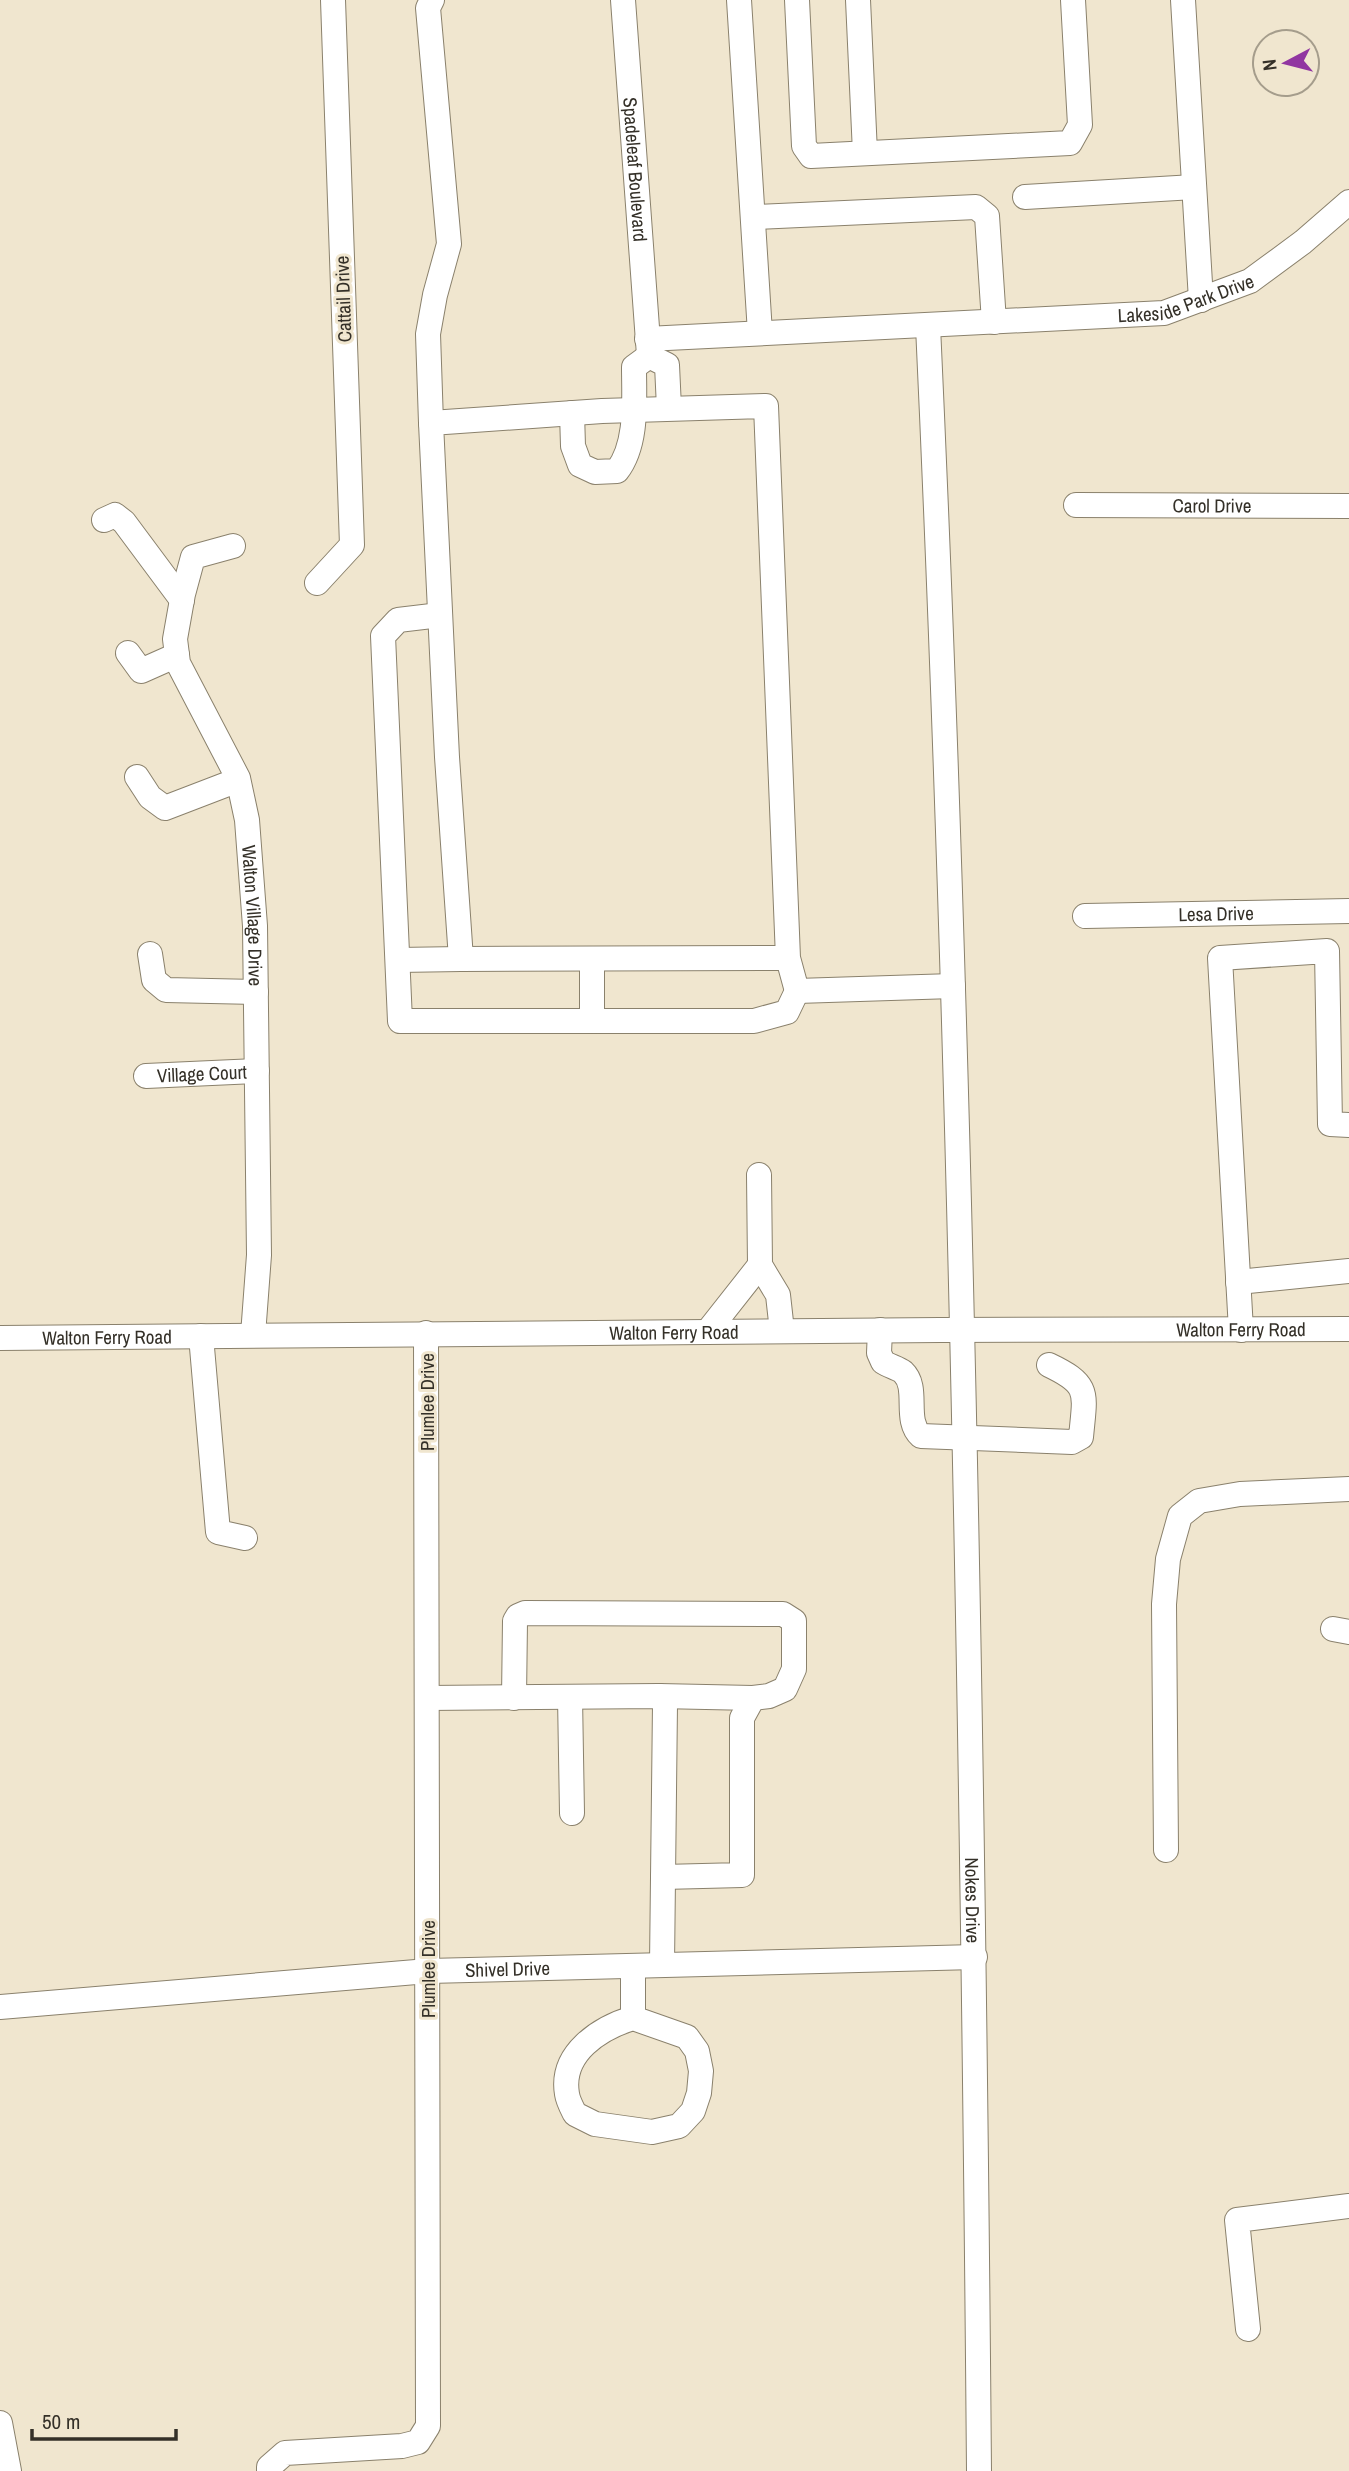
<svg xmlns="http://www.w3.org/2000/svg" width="1349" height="2471" font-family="'Archivo Narrow',sans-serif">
<rect width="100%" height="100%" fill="#f0e6cf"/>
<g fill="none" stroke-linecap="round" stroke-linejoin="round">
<defs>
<g id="minor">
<path id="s1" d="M623,0L649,355"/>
<path d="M739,0L760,333"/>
<path d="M797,0L804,146L811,156L1070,143L1080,125L1073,0"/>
<path d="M858,0L865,153"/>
<path d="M1183,0L1201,300"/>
<path d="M1025,197L1194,187"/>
<path d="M754,217L976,207L987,216L994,322"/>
<path id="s2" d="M928,326C961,1040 973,1756 979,2471"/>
<path id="s3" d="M647,339L1164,313L1250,281L1303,242L1349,202"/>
<path d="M649,356L667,365L669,408"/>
<path d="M572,413L573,446L580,465L595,472L617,471C638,444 634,400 634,367L649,356"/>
<path d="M431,423L428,334L435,295L449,244L428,8L432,0"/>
<path id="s4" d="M1076,505L1349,506"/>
<path d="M104,520L115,515L124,522L182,600"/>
<path id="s5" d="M233,546L193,557L183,594L175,639L178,663L238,778L247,820L255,926L259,1255L253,1335"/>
<path d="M317,583L352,545L333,0"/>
<path d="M440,615L398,620L383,636L400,1021H754L787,1012L797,991"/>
<path d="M128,653L141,671L177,655"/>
<path d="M137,777L150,797L165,808L238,780"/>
<path id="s6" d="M1085,916L1349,911"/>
<path d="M150,954L154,980L166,990L256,992"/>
<path d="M788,958L766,406L602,411L431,423L447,757L461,959L788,958L797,991L953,986"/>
<path d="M398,960L461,959"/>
<path d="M592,1021V960"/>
<path id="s7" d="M146,1076L257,1071"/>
<path d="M759,1175L760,1265L778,1295L782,1331"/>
<path d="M1238,1282L1349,1271"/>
<path d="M880,1330L879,1353L883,1362C889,1366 898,1368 903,1372C920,1388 903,1420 921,1436L1072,1442L1081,1437C1085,1393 1091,1385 1049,1365"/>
<path d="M1241,1330L1220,958L1327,951L1330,1124L1349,1125"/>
<path d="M708,1331L760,1265"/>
<path d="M201,1336L218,1532L245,1538"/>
<path id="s8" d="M0,1338L940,1330L1349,1329"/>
<path d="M1333,1629L1349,1632"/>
<path d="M659,1696L753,1698"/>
<path d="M570,1697L572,1813"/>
<path d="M427,1698L659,1696L665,1704L662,1965"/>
<path d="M514,1698L515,1621L518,1616L525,1613L783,1614L794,1621V1669L785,1689L769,1696L753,1698L742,1718V1875L663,1877"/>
<path d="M1166,1850L1164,1604L1168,1559L1180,1516L1199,1501L1240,1494L1349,1489"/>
<path id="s9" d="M0,2007L428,1971L975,1957"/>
<path d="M633,2018L687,2037L697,2051L701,2071L699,2093L693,2111L679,2126L652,2132L595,2124L575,2114C572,2108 568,2101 567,2094C560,2053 600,2028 633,2018V1966"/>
<path d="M1248,2329L1237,2220L1349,2206"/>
<path d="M0,2423L9,2471"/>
<path d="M269,2471V2467L285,2453L402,2446L418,2442L428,2426L426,1333"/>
</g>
</defs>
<use href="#minor" stroke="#8a816c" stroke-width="26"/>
<use href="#minor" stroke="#fff" stroke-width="24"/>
</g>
<g text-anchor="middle" stroke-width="6" stroke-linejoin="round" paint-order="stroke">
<g font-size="19" fill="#343028" stroke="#f0e6cf">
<text dy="7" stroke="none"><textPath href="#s1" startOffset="170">Spadeleaf Boulevard</textPath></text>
<text dy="7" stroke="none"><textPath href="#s3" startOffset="542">Lakeside Park Drive</textPath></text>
<text transform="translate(343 299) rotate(-92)" y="7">Cattail Drive</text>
<text dy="7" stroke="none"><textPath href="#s4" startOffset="136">Carol Drive</textPath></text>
<text dy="7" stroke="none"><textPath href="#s6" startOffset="131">Lesa Drive</textPath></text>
<text dy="7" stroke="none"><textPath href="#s5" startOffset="418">Walton Village Drive</textPath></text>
<text dy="7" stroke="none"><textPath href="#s7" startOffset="56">Village Court</textPath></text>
<text dy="7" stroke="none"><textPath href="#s8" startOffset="1241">Walton Ferry Road</textPath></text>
<text dy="7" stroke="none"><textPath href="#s8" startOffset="674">Walton Ferry Road</textPath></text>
<text dy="7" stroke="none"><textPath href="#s8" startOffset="107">Walton Ferry Road</textPath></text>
<text transform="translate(427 1402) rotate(-90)" y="7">Plumlee Drive</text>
<text dy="7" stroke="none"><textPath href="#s2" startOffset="1575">Nokes Drive</textPath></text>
<text transform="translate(428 1969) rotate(-90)" y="7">Plumlee Drive</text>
<text dy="7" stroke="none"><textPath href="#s9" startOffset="509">Shivel Drive</textPath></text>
</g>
</g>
<g transform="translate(1286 63) rotate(263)"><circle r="33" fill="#f0e6cf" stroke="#a59d8c" stroke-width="2"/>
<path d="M0-5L12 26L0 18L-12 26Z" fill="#9136a1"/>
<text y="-10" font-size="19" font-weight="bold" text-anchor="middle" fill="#343028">N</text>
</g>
<path d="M32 2429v10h144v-10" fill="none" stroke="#343028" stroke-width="3.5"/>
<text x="42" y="2429" font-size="21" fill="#343028" stroke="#f0e6cf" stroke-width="5" paint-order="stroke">50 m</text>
</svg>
